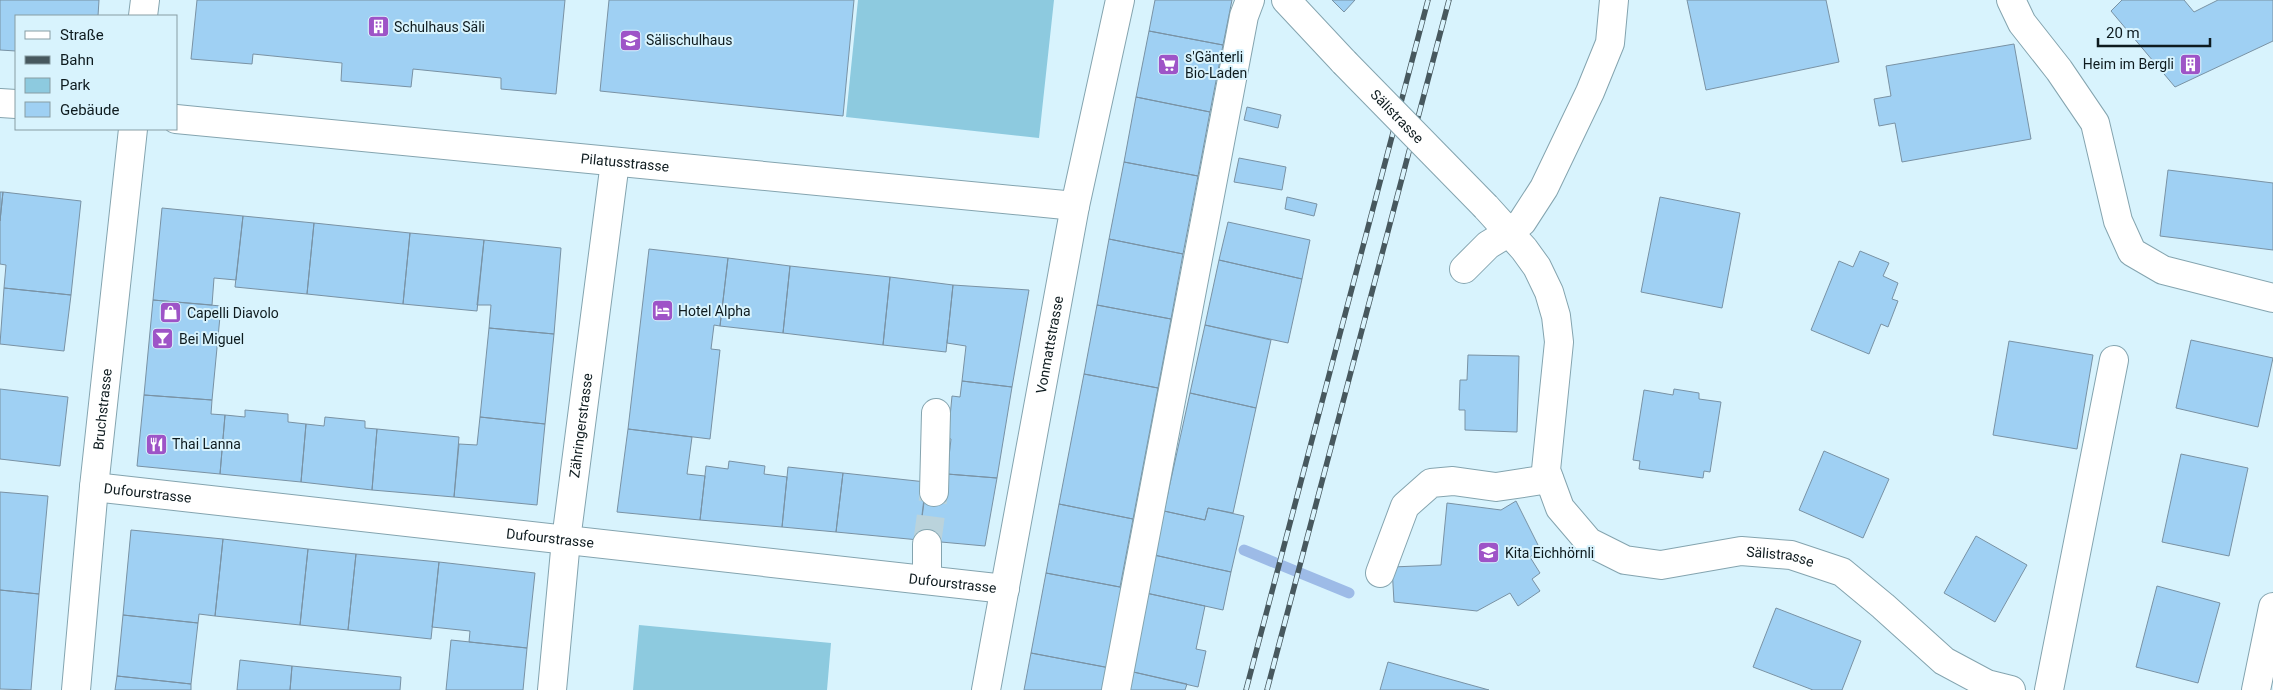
<svg xmlns="http://www.w3.org/2000/svg" width="2273" height="690" font-family="Roboto,sans-serif">
<rect width="100%" height="100%" fill="#d8f3fd"/>
<path fill="#8dcadf" d="M858,0H1054L1039,138L846,117Z
M639,625L831,643L827,690H633Z"/>
<g fill="none" stroke-linecap="round" stroke-linejoin="round">
<path stroke="#9dbbe7" stroke-width="11" d="M1244,550L1349,593"/>
</g>
<path fill="#9fd0f3" stroke="#7992a4" d="M0,0H99L98,16H16V51L0,50Z
M197,0H565L556,94L501,89V78L413,69L411,87L341,81L342,63L253,54L252,64L191,59Z
M609,0H854L843,116L600,91Z
M1155,0H1232L1223,45L1149,31Z
M1332,0H1355L1344,12Z
M1687,0H1826L1839,62L1706,90Z
M2122,0H2184L2194,12L2218,0H2273V41L2175,87L2111,11Z
M1149,31L1223,45L1210,112L1136,97Z
M2014,44L2031,139L1902,162L1895,123L1879,126L1874,99L1891,96L1886,66Z
M1136,97L1210,112L1198,176L1124,162Z
M1247,107L1281,115L1278,128L1244,120Z
M1239,158L1286,167L1282,190L1234,182Z
M1124,162L1198,176L1183,254L1109,239Z
M2168,170L2273,183V250L2160,236Z
M0,192H3L0,221Z
M3,192L81,201L71,295L4,288L6,265L0,264V221Z
M1287,197L1317,204L1314,216L1285,209Z
M1660,197L1740,213L1722,308L1641,292Z
M162,208L243,216L236,280L214,278L212,305L153,300Z
M243,216L314,223L307,294L235,287Z
M1228,222L1310,240L1302,279L1219,260Z
M314,223L410,233L403,304L307,294Z
M410,233L484,240L477,311L403,304Z
M1109,239L1183,254L1171,319L1097,305Z
M484,240L561,248L554,334L489,328L491,305H477Z
M649,249L728,258L720,326L714,325L711,349L720,350L710,439L628,429Z
M1860,251L1889,263L1883,276L1898,283L1892,299L1898,301L1888,327L1881,324L1869,354L1811,330L1839,261L1853,267Z
M728,258L790,266L783,333L720,326Z
M1219,260L1302,279L1288,343L1205,325Z
M790,266L890,277L883,345L783,333Z
M890,277L953,285L946,352L883,345Z
M953,285L1029,290L1012,387L962,381L966,346L947,343Z
M4,288L71,295L64,351L0,344Z
M153,300L221,306L212,400L144,395Z
M1097,305L1171,319L1158,388L1084,374Z
M1205,325L1271,340L1256,408L1190,393Z
M489,328L554,334L545,424L480,417Z
M2191,340L2273,358L2258,427L2176,408Z
M2009,341L2093,355L2077,449L1993,435Z
M1468,355L1519,356L1517,432L1465,430V410H1459L1460,380H1467Z
M1084,374L1158,388L1133,519L1059,504Z
M962,381L1012,387L997,478L947,474L951,439L948,438L952,396L960,397Z
M0,389L68,397L60,466L0,459Z
M1674,389L1699,393V399L1721,402L1710,472L1704,471L1703,478L1639,469L1640,461L1633,460L1644,390L1673,395Z
M1190,393L1256,408L1233,513L1208,508L1205,520L1164,511Z
M144,395L212,400L211,414L225,415L220,474L137,466Z
M245,410L288,414V422L306,424L301,482L220,474L225,415L245,417Z
M325,417L365,421V428L377,429L372,490L301,482L306,424L324,426Z
M480,417L545,424L537,505L454,497L459,444L477,445Z
M377,429L459,437L454,497L372,490Z
M628,429L692,437L687,474L705,476L700,520L617,512Z
M1824,451L1889,479L1863,538L1799,510Z
M2181,454L2248,468L2229,556L2162,542Z
M729,461L765,466L764,474L787,477L782,527L700,520L706,466L728,469Z
M788,467L843,473L836,532L782,527Z
M843,473L926,482L919,540L836,532Z
M947,474L997,478L985,546L919,540L925,495Z
M0,492L48,496L39,594L0,590Z
M1516,501L1540,549L1530,557L1540,573L1532,579L1540,591L1518,606L1510,593L1477,611L1394,602L1392,567L1441,565L1447,503L1501,510Z
M1059,504L1133,519L1120,587L1046,573Z
M1208,508L1244,516L1231,572L1154,555L1164,511L1205,520Z
M131,530L223,539L215,616L199,614L198,623L123,615Z
M1976,536L2027,565L1995,622L1944,593Z
M223,539L308,549L300,625L215,616Z
M308,549L356,554L348,630L300,625Z
M356,554L439,562L431,639L348,630Z
M1154,555L1231,572L1223,610L1146,593Z
M439,562L535,573L527,648L469,642L470,631L432,627Z
M1046,573L1125,588L1110,668L1031,653Z
M2157,586L2220,603L2198,683L2136,667Z
M0,590L39,594L31,690L0,689Z
M1146,593L1205,606L1196,649L1206,651L1198,687L1129,671Z
M1776,608L1861,641L1842,690H1813L1753,667Z
M123,615L198,623L191,684L117,676Z
M451,640L527,648L523,690H446Z
M1031,653L1110,668L1106,690H1024Z
M240,660L292,666L290,690H237Z
M1388,662L1489,690H1380Z
M292,666L401,677L400,690H290Z
M1129,671L1187,684L1185,690H1126Z
M117,676L191,684V690H115Z"/>
<g fill="none" stroke-linecap="round" stroke-linejoin="round">
<path stroke="#bad3dc" stroke-width="28" stroke-dasharray="28 14" stroke-linecap="butt" d="M927,544L934,492"/>
<defs>
<g id="minor">
<path d="M1286,0L1344,62"/>
<path d="M2011,0L2022,23L2059,70L2095,123L2118,221L2132,252L2163,270L2273,298"/>
<path d="M143,16L145,0"/>
<path d="M0,103L16,104"/>
<path id="s1" d="M176,119L1075,206"/>
<path id="s2" d="M1486,207L1524,249L1537,267L1549,292L1556,316L1559,342L1546,470L1560,508L1589,542L1625,560L1661,565L1741,551L1791,555L1842,572L1883,606L1944,661L1987,684L2011,690"/>
<path d="M1464,269L1488,245L1511,231L1522,222L1544,188L1590,92L1610,43L1614,0"/>
<path id="s3" d="M94,487L1005,589"/>
<path d="M934,492L936,413"/>
<path d="M1380,573L1405,506L1431,483L1453,481L1496,487L1549,479"/>
<path d="M927,580V544"/>
<path id="s4" d="M76,690L94,487L133,129"/>
<path id="s5" d="M552,690L566,540L615,162"/>
<path id="s6" d="M986,690L1075,206L1120,0"/>
<path d="M1116,690L1244,16L1250,0"/>
<path d="M2049,690L2114,360"/>
<path d="M2256,690L2273,607"/>
</g>
</defs>
<use href="#minor" stroke="#84a4af" stroke-width="30"/>
<use href="#minor" stroke="#fff" stroke-width="28"/>
<defs>
<path id="rail" d="M1246,690L1428,0
M1267,690L1449,0"/>
</defs>
<use href="#rail" stroke="#47585e" stroke-width="5.5"/>
<use href="#rail" stroke="#d8f3fd" stroke-width="4" stroke-dasharray="11" stroke-linecap="butt"/>
<defs>
<g id="minor-bridge">
<path id="s7" d="M1344,62L1486,207"/>
</g>
</defs>
<use href="#minor-bridge" stroke="#84a4af" stroke-width="30" stroke-linecap="butt"/>
<use href="#minor-bridge" stroke="#fff" stroke-width="28"/>
</g>
<defs>
<symbol id="building-square" viewBox="-11 -11 22 22"><rect x="-9" y="-9" width="18" height="18" rx="4" fill="#9e54c7" stroke="#d8f3fd"/><path d="M-4-6H4V6H1V3H-1V6H-4ZM-2.5-4.3h1.7v1.8h-1.7ZM.8-4.3h1.7v1.8H.8ZM-2.5-1h1.7V.8h-1.7ZM.8-1h1.7V.8H.8Z" fill="#fff"/></symbol>
<symbol id="school-square" viewBox="-11 -11 22 22"><rect x="-9" y="-9" width="18" height="18" rx="4" fill="#9e54c7" stroke="#d8f3fd"/><path d="M0-5L7-2L0 1L-7-2ZM-4 1L0 2.5L4 1V4Q0 6-4 4Z" fill="#fff"/></symbol>
<symbol id="supermarket-square" viewBox="-11 -11 22 22"><rect x="-9" y="-9" width="18" height="18" rx="4" fill="#9e54c7" stroke="#d8f3fd"/><path d="M-6-5.5h2.5l.6 2H6L4.5 2H-2.5L-4.4-4H-6ZM-1.5 3.2a1.3 1.3 0 1 0 .1 0ZM3 3.2a1.3 1.3 0 1 0 .1 0Z" fill="#fff"/></symbol>
<symbol id="hotel-square" viewBox="-11 -11 22 22"><rect x="-9" y="-9" width="18" height="18" rx="4" fill="#9e54c7" stroke="#d8f3fd"/><path d="M-6-4.5h1.5V1H6V5H4.5V3h-9V5H-6ZM-4 0a1.8 1.8 0 1 1 3.6 0ZM.5 0V-2.5h3Q6-2.5 6 0Z" fill="#fff"/></symbol>
<symbol id="shop-square" viewBox="-11 -11 22 22"><rect x="-9" y="-9" width="18" height="18" rx="4" fill="#9e54c7" stroke="#d8f3fd"/><path d="M-5-2.5h2.3a2.7 3.5 0 0 1 5.4 0H5L5.5 6h-11ZM-1.5-2.5h3a1.5 2.3 0 0 0-3 0Z" fill="#fff"/></symbol>
<symbol id="bar-square" viewBox="-11 -11 22 22"><rect x="-9" y="-9" width="18" height="18" rx="4" fill="#9e54c7" stroke="#d8f3fd"/><path d="M-6-5H6L.8 .8V4.5H3.5V6h-7V4.5H-.8V.8Z" fill="#fff"/></symbol>
<symbol id="restaurant-square" viewBox="-11 -11 22 22"><rect x="-9" y="-9" width="18" height="18" rx="4" fill="#9e54c7" stroke="#d8f3fd"/><path d="M-5-6h1v4h1v-4h1v4h1v-4h1v5L-1.5 .5V6h-2V.5L-5-1ZM5-6V6H3V1.5H1.5Q1.5-4 5-6Z" fill="#fff"/></symbol>
</defs>
<g fill-rule="evenodd">
<use href="#building-square" x="366" y="14" width="25" height="25"/>
<use href="#school-square" x="618" y="28" width="25" height="25"/>
<use href="#building-square" x="2178" y="52" width="25" height="25"/>
<use href="#supermarket-square" x="1156" y="52" width="25" height="25"/>
<use href="#hotel-square" x="650" y="298" width="25" height="25"/>
<use href="#shop-square" x="158" y="300" width="25" height="25"/>
<use href="#bar-square" x="150" y="326" width="25" height="25"/>
<use href="#restaurant-square" x="144" y="432" width="25" height="25"/>
<use href="#school-square" x="1476" y="540" width="25" height="25"/>
</g>
<g text-anchor="middle" stroke-width="4" stroke-linejoin="round" paint-order="stroke">
<g font-size="14" fill="#0e1b1f" stroke="#d8f3fd" text-anchor="start">
<text x="394" y="32">Schulhaus Säli</text>
<text x="646" y="45">Sälischulhaus</text>
<text x="1185" y="62">s'Gänterli<tspan x="1185" dy="16">Bio-Laden</tspan></text>
<text x="2174" y="69" text-anchor="end">Heim im Bergli</text>
<text x="678" y="316">Hotel Alpha</text>
<text x="187" y="318">Capelli Diavolo</text>
<text x="179" y="344">Bei Miguel</text>
<text x="172" y="449">Thai Lanna</text>
<text x="1505" y="558">Kita Eichhörnli</text>
</g>
<g font-size="14" fill="#0e1b1f" stroke="#d8f3fd">
<text dy="5" stroke="none"><textPath href="#s7" startOffset="76">Sälistrasse</textPath></text>
<text dy="5" stroke="none"><textPath href="#s1" startOffset="451">Pilatusstrasse</textPath></text>
<text dy="5" stroke="none"><textPath href="#s6" startOffset="351">Vonmattstrasse</textPath></text>
<text dy="5" stroke="none"><textPath href="#s4" startOffset="282">Bruchstrasse</textPath></text>
<text dy="5" stroke="none"><textPath href="#s5" startOffset="266">Zähringerstrasse</textPath></text>
<text dy="5" stroke="none"><textPath href="#s3" startOffset="54">Dufourstrasse</textPath></text>
<text dy="5" stroke="none"><textPath href="#s3" startOffset="459">Dufourstrasse</textPath></text>
<text dy="5" stroke="none"><textPath href="#s2" startOffset="569">Sälistrasse</textPath></text>
<text dy="5" stroke="none"><textPath href="#s3" startOffset="864">Dufourstrasse</textPath></text>
</g>
</g>
<rect x="15" y="15" width="162" height="115" fill="#d8f3fd" stroke="#879da4"/>
<rect x="25" y="31" width="25" height="8" fill="#ffffff" stroke="#879da4"/>
<text x="60" y="40" font-size="15" fill="#0e1b1f">Straße</text>
<rect x="25" y="56" width="25" height="8" fill="#47585e" stroke="#879da4"/>
<text x="60" y="65" font-size="15" fill="#0e1b1f">Bahn</text>
<rect x="25" y="78" width="25" height="15" fill="#8dcadf" stroke="#879da4"/>
<text x="60" y="90" font-size="15" fill="#0e1b1f">Park</text>
<rect x="25" y="102" width="25" height="15" fill="#9fd0f3" stroke="#879da4"/>
<text x="60" y="115" font-size="15" fill="#0e1b1f">Gebäude</text>
<path d="M2098 38v8h112v-8" fill="none" stroke="#0e1b1f" stroke-width="2.5"/>
<text x="2106" y="38" font-size="15" fill="#0e1b1f" stroke="#d8f3fd" stroke-width="4" paint-order="stroke">20 m</text>
</svg>
